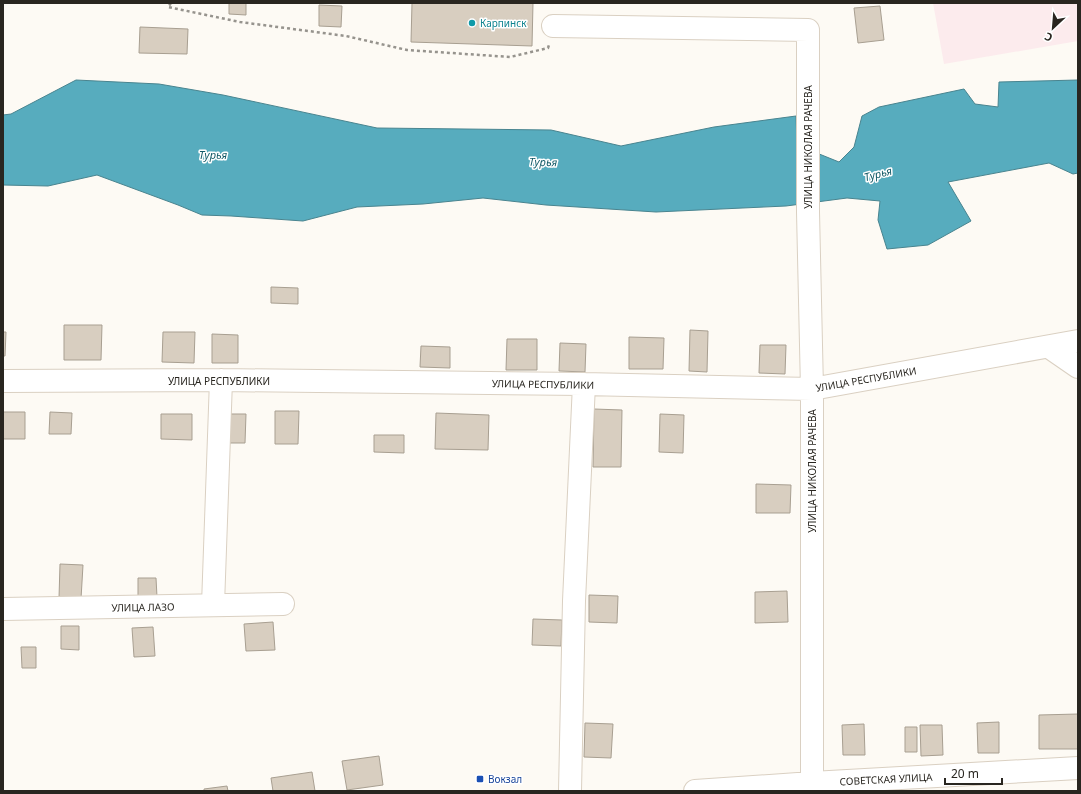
<svg xmlns="http://www.w3.org/2000/svg" width="1081" height="794" font-family="'Noto Sans',sans-serif">
<rect width="100%" height="100%" fill="#fdfaf4"/>
<path fill="#fcebed" d="M933,3H1078V41L944,64Z"/>
<path fill="#57acbe" stroke="#49848f" d="M76,80L159,84L223,95L377,128L551,130L621,146L714,127L796,116L797,145L839,162L854,147L862,116L879,107L964,89L975,104L998,107L999,82L1078,80V173L1073,174L1049,163L948,182L971,221L928,245L887,249L878,220L880,201L847,198L786,206L656,212L546,205L483,198L423,204L357,207L303,221L231,216L202,215L178,205L97,175L48,186L3,185V115L11,114Z"/>
<path fill="#d8cec0" stroke="#a89f91" d="M229,3H246V15L229,14Z
M412,3H533L532,46L411,42Z
M319,5L342,6L341,27L319,26Z
M880,6L884,40L858,43L854,8Z
M140,27L188,29L187,54L139,53Z
M271,287L298,288V304L271,303Z
M64,325H102L101,360H64Z
M690,330L708,331L707,372L689,371Z
M3,332H6L5,356H3Z
M163,332H195L194,363L162,362Z
M212,334L238,335V363H212Z
M629,337L664,338L663,369H629Z
M507,339H537V370H506Z
M560,343L586,344L585,372L559,371Z
M760,345H786L785,374L759,373Z
M421,346L450,347V368L420,367Z
M594,409L622,410L621,467H593Z
M275,411H299L298,444H275Z
M3,412H25V439H3Z
M50,412L72,413L71,434H49Z
M436,413L489,415L488,450L435,449Z
M161,414H192V440L161,439Z
M223,414H246L245,443H222Z
M660,414L684,415L683,453L659,452Z
M374,435H404V453L374,452Z
M756,484L791,485L790,513H756Z
M60,564L83,565L81,599L59,598Z
M138,578H156L157,597H138Z
M787,591L788,622L755,623V592Z
M589,595L618,596L617,623L589,622Z
M533,619L562,620L561,646L532,645Z
M273,622L275,650L246,651L244,624Z
M61,626H79V650L61,649Z
M153,627L155,656L134,657L132,628Z
M21,647H36V668H22Z
M1078,714V749H1039V715Z
M999,722V753H978L977,723Z
M585,723L613,724L611,758L584,757Z
M864,724L865,755H843L842,725Z
M920,725H942L943,755L921,756Z
M905,727H917V752H905Z
M379,756L383,785L347,790L342,761Z
M312,772L315,791H273L271,778Z
M227,786L228,791H204V789Z"/>
<g fill="none" stroke-linecap="round" stroke-linejoin="round">
<defs>
<path id="minor" d="M553,26L808,30V212L812,389V783L811,791
M1049,347L1078,367
M3,381L221,380L584,384L812,389L1078,341
M213,605L221,380
M3,609L283,604
M570,791L574,601L584,384
M695,791L812,783L1078,768"/>
</defs>
<use href="#minor" stroke="#dad0c2" stroke-width="24"/>
<path stroke="#96938d" stroke-width="2.5" stroke-dasharray="3 3" stroke-linecap="butt" d="M171,3L168,7L240,22L346,36L407,50L510,57L548,48L549,45"/>
<use href="#minor" stroke="#fff" stroke-width="22"/>
</g>
<circle fill="#0f9aa8" stroke="#fff" stroke-width="1.5" cx="472" cy="23" r="4"/>
<rect fill="#1a4fb4" stroke="#fff" stroke-width="1.5" x="476" y="775" width="8" height="8" rx="2"/>
<g text-anchor="middle" stroke-width="3" stroke-linejoin="round" paint-order="stroke">
<g font-size="10" fill="#0d838f" stroke="#fff" text-anchor="start">
<text x="480" y="27">Карпинск</text>
</g>
<g font-size="10" fill="#292620" stroke="#fff">
<text transform="translate(808 147) rotate(-90)" y="4">УЛИЦА НИКОЛАЯ РАЧЕВА</text>
<text transform="translate(866 379) rotate(-10)" y="4">УЛИЦА РЕСПУБЛИКИ</text>
<text x="219" y="385">УЛИЦА РЕСПУБЛИКИ</text>
<text transform="translate(543 384) rotate(1)" y="4">УЛИЦА РЕСПУБЛИКИ</text>
<text transform="translate(812 471) rotate(-90)" y="4">УЛИЦА НИКОЛАЯ РАЧЕВА</text>
<text transform="translate(143 607) rotate(-1)" y="4">УЛИЦА ЛАЗО</text>
<text transform="translate(886 779) rotate(-3)" y="4">СОВЕТСКАЯ УЛИЦА</text>
</g>
<g font-size="10" fill="#164399" stroke="#fff" text-anchor="start">
<text x="488" y="783">Вокзал</text>
</g>
<g font-size="11" font-style="italic" fill="#145b68" stroke="#fff">
<text x="213" y="159">Турья</text>
<text transform="translate(543 162) rotate(1)" y="4">Турья</text>
<text transform="translate(878 174) rotate(-15)" y="4">Турья</text>
</g>
</g>
<rect width="1081" height="794" fill="none" stroke="#292620" stroke-width="8"/>
<g transform="translate(1053 28) rotate(206)" stroke="#ffffff" stroke-width="3" paint-order="stroke">
<path d="M0-3L7 15L0 10L-7 15Z" fill="#292620"/>
<text y="-6" font-size="11" font-weight="bold" text-anchor="middle" fill="#292620">С</text>
</g>
<path d="M945 778v6h57v-6" fill="none" stroke="#292620" stroke-width="2"/>
<text x="951" y="778" font-size="12" fill="#292620" stroke="#ffffff" stroke-width="3" paint-order="stroke">20 m</text>
</svg>
